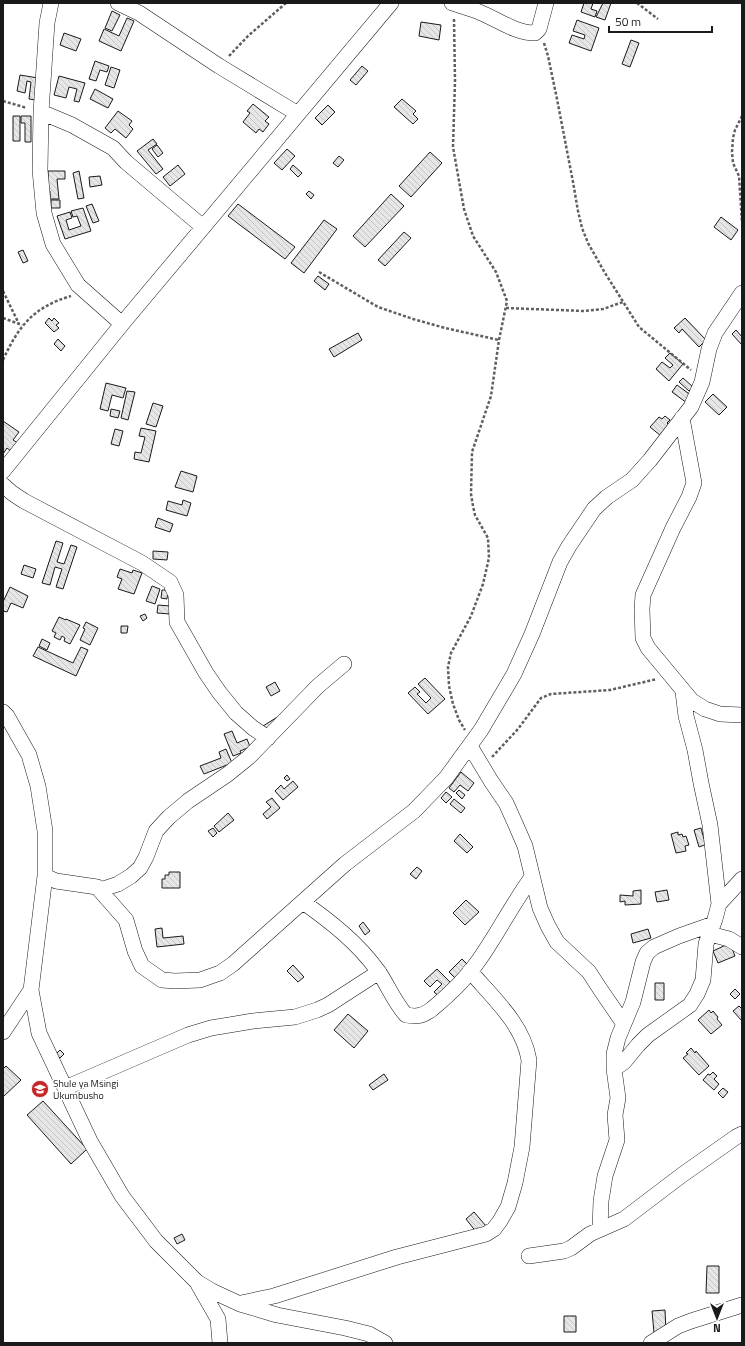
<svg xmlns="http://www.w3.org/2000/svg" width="745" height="1346" font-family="'Titillium Web',sans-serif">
<defs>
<pattern id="building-back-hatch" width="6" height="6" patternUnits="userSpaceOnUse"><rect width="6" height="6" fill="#e6e6e6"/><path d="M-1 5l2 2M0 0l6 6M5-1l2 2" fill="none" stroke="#c5c5c5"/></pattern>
</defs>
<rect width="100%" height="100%" fill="#fff"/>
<path fill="url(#building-back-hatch)" stroke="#1a1a1a" d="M584,3H593L591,9L597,11L595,17L581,12Z
M603,3H611L605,20L596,17Z
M112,11L120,15L112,31L105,28Z
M127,18L134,21L121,51L99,41L104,29L119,36Z
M577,20L599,28L591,51L569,43L572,35L584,39L585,35L573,31Z
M421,22L441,25L439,40L419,36Z
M64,33L81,39L76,51L60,45Z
M631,40L639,43L630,67L622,64Z
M95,61L109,66L107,72L100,70L96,81L89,79Z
M362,66L368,71L356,85L350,80Z
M111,67L120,70L114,88L105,85Z
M20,75L38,78L35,100L29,99L31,82L27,81L25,93L17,91Z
M59,76L85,83L79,102L74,101L77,89L69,87L66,98L54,95Z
M95,89L113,99L108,108L90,99Z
M402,99L416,111L413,114L418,119L413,124L394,107Z
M253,104L269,117L265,121L269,124L263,132L259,129L256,133L243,122L250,113L247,111Z
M328,105L335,112L322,125L315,118Z
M118,111L132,121L129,125L133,129L126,138L115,129L111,133L105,128Z
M13,116H20V141H13Z
M21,116H31V142H25V123H21Z
M153,139L157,144L148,150L163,169L156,174L137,151Z
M157,145L163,153L158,157L152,149Z
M287,149L295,156L282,170L274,163Z
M430,152L442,163L411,197L399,186Z
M339,156L344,160L338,167L333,163Z
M178,165L185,174L170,186L163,177Z
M293,165L302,173L298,177L290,169Z
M48,171H65V179H57L59,199H50V191H48Z
M79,171L84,198L78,199L73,173Z
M100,176L102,185L90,187L89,177Z
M309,191L314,195L311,199L306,194Z
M391,194L404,206L365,247L353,236Z
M51,200H60V208H51Z
M92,204L99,221L93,223L86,206Z
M238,204L295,247L285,259L228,216Z
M83,208L91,231L65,239L57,216L70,212L72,218L66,220L69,230L81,226L77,216L73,217L71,211Z
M721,217L738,230L731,240L714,227Z
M324,220L337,229L304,273L291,263Z
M404,232L411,238L385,266L378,260Z
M23,250L28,261L23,263L18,252Z
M318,276L329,284L325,290L314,281Z
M49,318L52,321L54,318L59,323L56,325L59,328L54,332L45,323Z
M685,318L706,340L699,347L682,329L679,333L674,328Z
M736,330L742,337V345L732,334Z
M358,333L362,340L334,357L329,349Z
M58,339L65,346L61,351L54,344Z
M670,353L683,364L669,381L656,369L662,362L670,368L673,365L665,358Z
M683,378L693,387L689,391L679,382Z
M106,383L126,388L123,398L112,395L108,411L100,409Z
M677,385L692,396L687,403L672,392Z
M127,391L135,392L128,420L121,418Z
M713,394L727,407L719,415L705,402Z
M153,403L163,406L156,427L146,424Z
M111,409L120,411L118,418L110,416Z
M665,416L670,420L667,423L670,426L661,436L650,427L659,417L662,419Z
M3,421L19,432L13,440L18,443L12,452L7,448L3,454Z
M141,428L156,431L149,462L134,459L135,452L141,453L145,437L139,436Z
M115,429L123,431L119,446L111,444Z
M181,471L197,476L193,492L175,487Z
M183,500L191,503L187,516L166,510L168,501L182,505Z
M158,518L173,524L170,532L155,527Z
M56,541L63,543L57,562L64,564L71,545L77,547L63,589L56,587L62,569L55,567L50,585L42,583Z
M153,551L168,552L167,560L153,559Z
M24,565L36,569L33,578L21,574Z
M120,569L132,573L133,570L142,573L134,594L118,589L122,579L117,577Z
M152,586L160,589L155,604L146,601Z
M10,587L28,596L23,608L11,603L7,612L3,611V602Z
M162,590H168L167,599L161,598Z
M158,605L170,606V614L157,613Z
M145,614L147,618L143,621L140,616Z
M59,617L66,620V619L80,625L70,644L64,641L65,638L62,636L60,640L54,637L56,633L52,631Z
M86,622L98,628L90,645L80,640L85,629L83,628Z
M121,626H128L127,633H121Z
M42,639L50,643L47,650L39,646Z
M38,647L73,663L81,647L88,650L76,676L33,656Z
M425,678L445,699L428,714L408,693L415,687L420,692L417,694L426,703L431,698L418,684Z
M275,682L280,691L271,696L266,687Z
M279,716L267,731L263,726Z
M232,731L237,743L247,739L250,747L240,751L241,753L233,756L224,734Z
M226,749L232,763L204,774L200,766L221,758L219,752Z
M461,772L474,783L468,791L460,785L454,792L449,788Z
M287,775L290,779L287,781L284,778Z
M293,781L298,787L283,800L275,791L281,785L284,789Z
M459,790L465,795L462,799L456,793Z
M446,792L452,797L446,803L441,798Z
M272,798L280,808L267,819L263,814L271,807L266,802Z
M454,799L465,808L461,813L450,804Z
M228,813L234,820L219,832L214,826Z
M213,828L217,833L213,837L208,831Z
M701,828L704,839L710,843L699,847L694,830Z
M678,832V835L682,834L683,837L686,836L689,845L685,846L686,851L676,853L671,834Z
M460,834L473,847L467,853L454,841Z
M417,867L422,871L416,879L410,874Z
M169,872H180V888H162V879H165V875H169Z
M641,890V904L625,905V901L620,902V895L633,896V891Z
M667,890L669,900L657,902L655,892Z
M466,900L479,912L465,925L453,913Z
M363,922L370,931L365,935L359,926Z
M162,928L163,938L183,936L184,944L157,947L155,929Z
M648,929L651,938L633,943L631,934Z
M730,943L735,956L718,963L713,951Z
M462,959L469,966L456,979L449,972Z
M293,965L304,977L298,982L287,971Z
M437,969L453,985L440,997L434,992L442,984L437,980L430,987L424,981Z
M655,983H664V1000H655Z
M735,989L740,994L735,999L730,994Z
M739,1006L742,1009V1021L733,1011Z
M709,1010L711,1013L713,1011L718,1017L717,1019L722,1025L711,1034L698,1020Z
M348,1014L368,1031L354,1048L334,1030Z
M691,1048L695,1053L696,1051L709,1066L699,1075L683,1058L688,1054L686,1053Z
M60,1050L64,1054L60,1058L56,1054Z
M6,1066L21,1080L3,1097V1069Z
M713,1072L717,1076L714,1079L719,1084L714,1090L703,1080L708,1074L710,1075Z
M384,1074L388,1080L373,1090L369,1085Z
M723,1088L728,1092L723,1098L718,1093Z
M43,1101L87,1149L71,1164L27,1115Z
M474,1212L486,1226L477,1233L466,1219Z
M182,1234L185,1240L177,1244L174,1238Z
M707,1266H719V1293H706Z
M665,1310L666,1332L654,1333L652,1311Z
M564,1316H576V1332H564Z"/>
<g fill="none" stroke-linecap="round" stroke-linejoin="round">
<defs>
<path id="minor" d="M51,3L47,23L41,112L40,170L44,213L53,244L78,285L122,324
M118,3L139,13L219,66L298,114
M452,3C461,6 470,8 479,12C497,19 515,33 535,33L539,29L546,3
M41,112L72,125L113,148L126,162L203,227
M682,418L694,483L689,497L673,528L643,595L642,609L643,638L648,648L692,701L705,709L720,714L742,715
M3,471L122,324L391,3
M3,485L12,493L24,501L142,563L170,582L176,595L177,622L206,673L219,692L236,713L253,728L268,738
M3,712L7,716L29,755L38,786L45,831V876L31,990L39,1033L90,1141L122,1196L156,1241L197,1282L212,1291L240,1304L277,1315L345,1328L369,1334L385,1343
M470,746L491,781L506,803L515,823L525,846L540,908L548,926L557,942L589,972L600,989L624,1024
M45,876L56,881L97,887L126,920L135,951L142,966L162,980L175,981L200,980L220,973L233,964L345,864L414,811L446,778L481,730L514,674L532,634L560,562L569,546L594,509L607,497L632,480L650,460L691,407L702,382L709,349L715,333L742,293
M100,890L118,884L131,876L140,868L146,857L156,831L169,817L188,801L228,774L249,757L318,686L344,664
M303,902C331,922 358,943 378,971C388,985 394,1002 406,1015C417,1017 423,1016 432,1009C449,995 466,979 479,960C498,933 513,903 532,877
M719,904L742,879
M710,934L729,939L742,947
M3,1032L31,990
M614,1069L624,1062L638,1045L648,1035L690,1005L697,994L703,980L706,944L715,919L719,904L710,825L701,783L695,750L686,716L683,692
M65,1088L188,1035L211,1028L253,1021L295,1017L317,1010L328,1005L379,972
M600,1229L601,1201L605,1176L617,1140L615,1115L618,1098L614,1069V1054L618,1038L633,1002L643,962L647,953L654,947L679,936L713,924
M529,1256L564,1251L571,1248L590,1234L624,1219L682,1175L736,1137L742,1134
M198,1284L218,1319L220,1343
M241,1303L274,1296L397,1257L486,1234L494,1229L500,1221L508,1207L515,1183L522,1147L529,1060C523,1024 493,998 470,971
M651,1343L678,1326L691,1321L742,1305"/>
</defs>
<use href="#minor" stroke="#1a1a1a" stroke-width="16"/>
<path stroke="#5f5f5f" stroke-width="2.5" stroke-dasharray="3 2" stroke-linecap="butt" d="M637,3L658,19
M454,19L455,81L453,147L464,209L473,236L496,272L507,301L499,340L491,396L472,452L471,494L473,506L475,515L488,538L489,558L483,584L471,616L451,653L448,667L449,686L453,704L459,720L465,730
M544,43L548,56L557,99L573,182L578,211L582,228L588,243L605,273L639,327L691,370
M229,56L248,36L286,3
M3,101L27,108
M742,116L735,130L733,138L732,152L733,163L739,176L742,222
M319,272L378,307L413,319L445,328L499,340
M3,291L19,324
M506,308L584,311L603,309L623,302
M3,318L22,325
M3,360C19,325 34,307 71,296
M492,757L518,729L541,698L551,694L610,690L657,679"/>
<use href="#minor" stroke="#fff" stroke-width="15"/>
</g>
<defs>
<symbol id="school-disc" viewBox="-11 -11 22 22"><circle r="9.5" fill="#c62828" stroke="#fff"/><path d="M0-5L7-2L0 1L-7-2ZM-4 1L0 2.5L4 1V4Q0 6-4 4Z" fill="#fff"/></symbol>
</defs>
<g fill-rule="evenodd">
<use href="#school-disc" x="30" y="1079" width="20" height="20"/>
</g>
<g text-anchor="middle" stroke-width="3" stroke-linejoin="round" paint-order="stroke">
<g font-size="10" fill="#1a1a1a" stroke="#fff" text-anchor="start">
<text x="53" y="1087">Shule ya Msingi<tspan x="53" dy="12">Ukumbusho</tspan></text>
</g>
</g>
<rect width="745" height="1346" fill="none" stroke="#1a1a1a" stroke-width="8"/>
<g transform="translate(717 1318) rotate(180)" stroke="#ffffff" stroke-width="3" paint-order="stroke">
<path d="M0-3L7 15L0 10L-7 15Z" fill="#1a1a1a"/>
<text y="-6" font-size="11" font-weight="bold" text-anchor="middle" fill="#1a1a1a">N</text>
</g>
<path d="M609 26v6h103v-6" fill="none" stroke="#1a1a1a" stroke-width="2"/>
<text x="615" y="26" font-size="12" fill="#1a1a1a" stroke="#ffffff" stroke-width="3" paint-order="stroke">50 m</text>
</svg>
